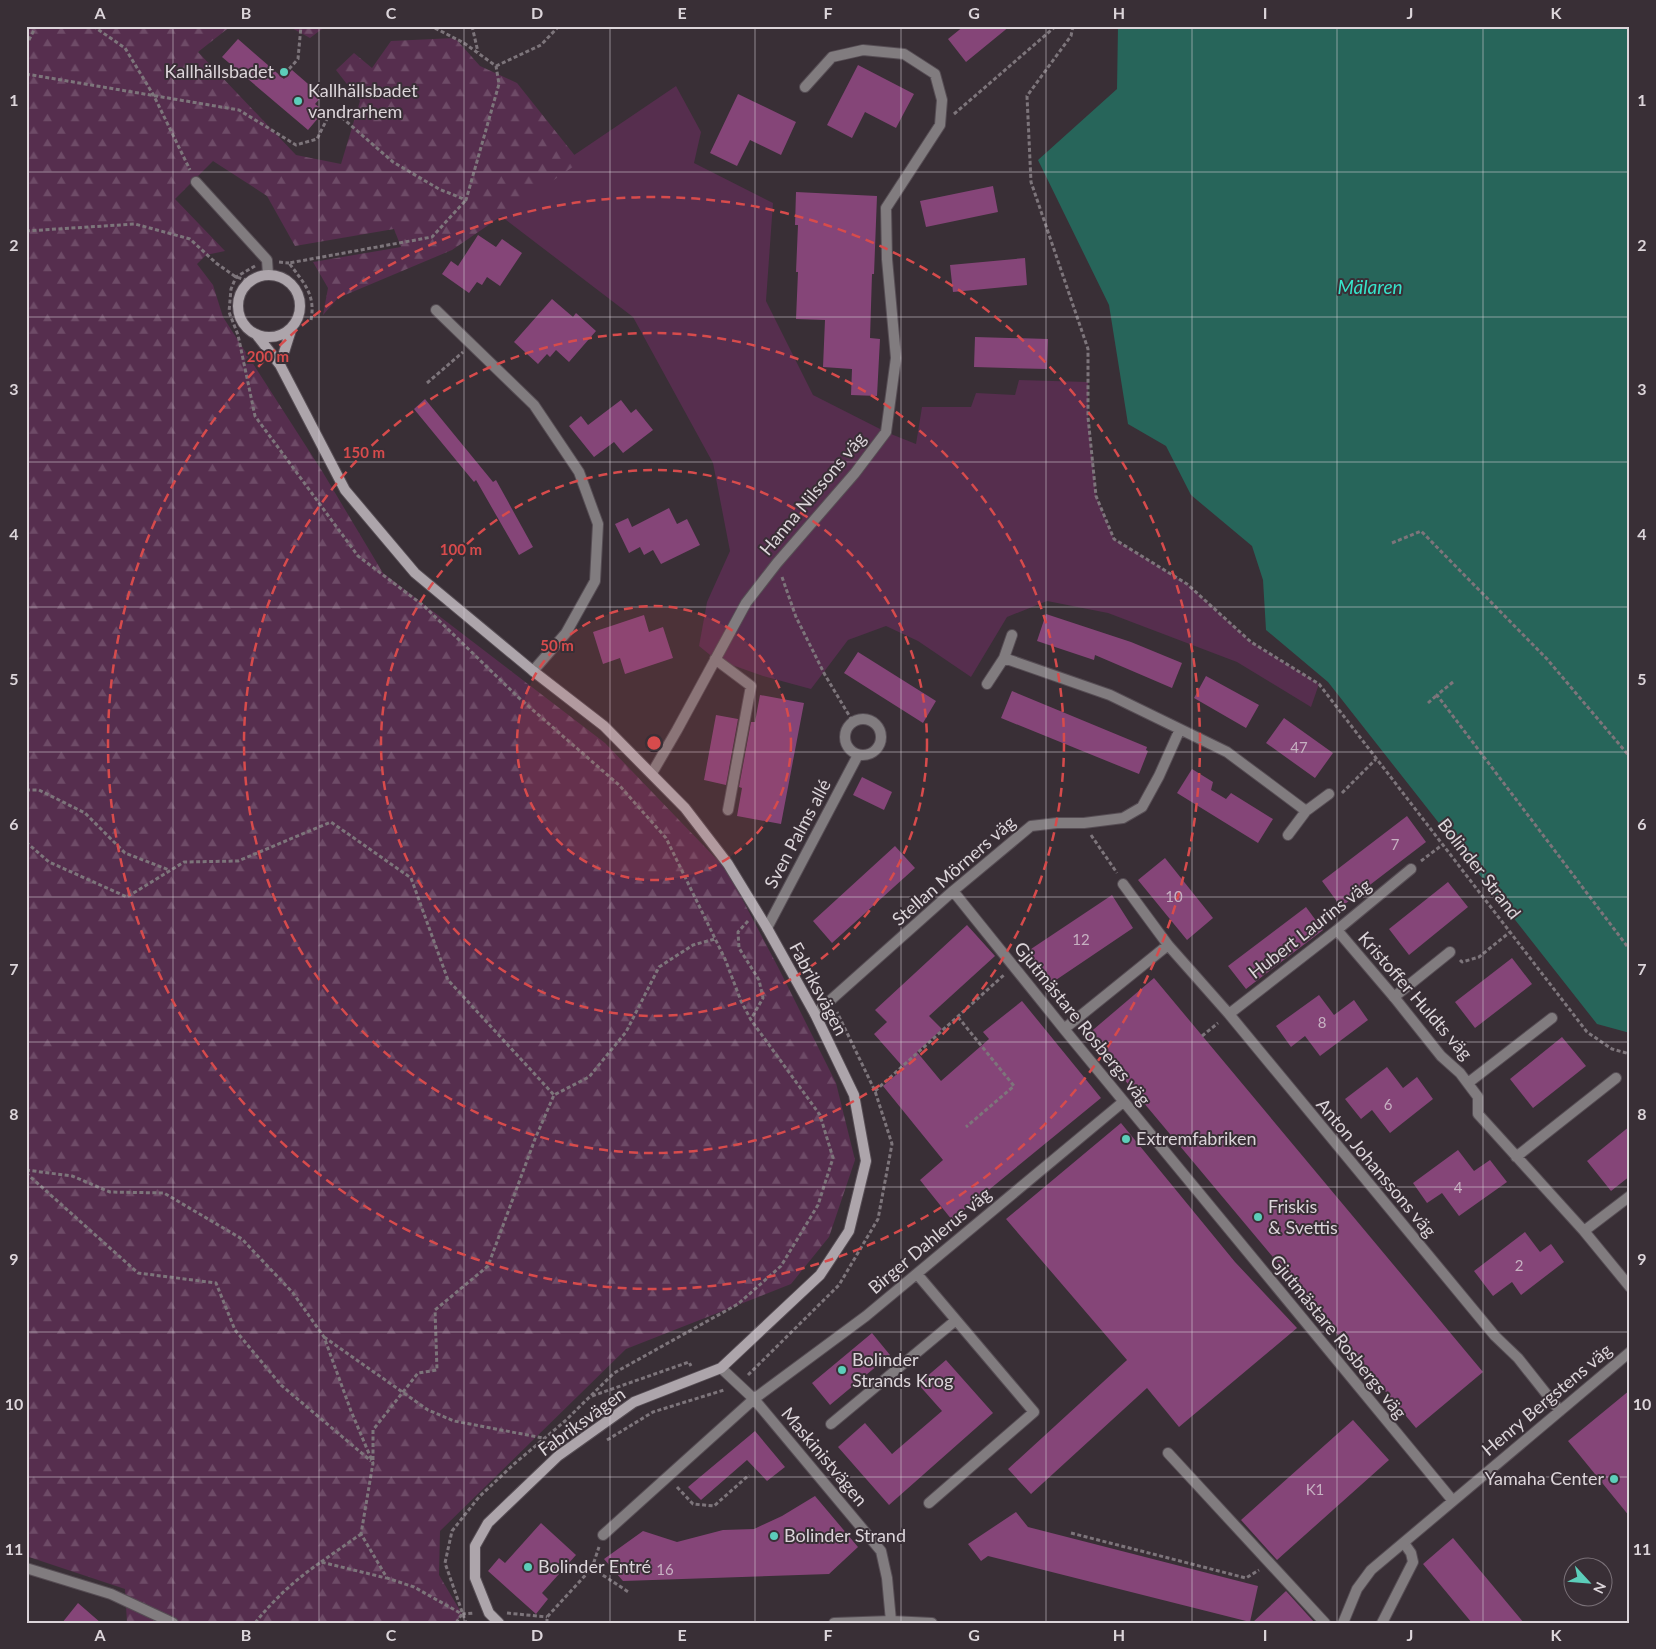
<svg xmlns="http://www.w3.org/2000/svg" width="1656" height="1649" font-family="Lato,sans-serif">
<defs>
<pattern id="forest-firs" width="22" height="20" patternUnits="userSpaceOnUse" patternTransform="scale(1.25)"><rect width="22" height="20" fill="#562e4e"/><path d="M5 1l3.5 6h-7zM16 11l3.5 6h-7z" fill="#6e4b67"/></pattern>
</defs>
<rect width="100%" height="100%" fill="#392f36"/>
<path fill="#562e4e" d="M676,86L701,132L694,163L773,203L766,301L813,395L886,432L916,444L922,407H971L976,393L1015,395L1019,380L1088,382V417L1096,496L1114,539L1187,584L1251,642L1319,684L1311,707L1237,662L1108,613L1047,601L1007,617L971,677L918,641L886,626L848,640L811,689L763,676L715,659L699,646L707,602L730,551L713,463L633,317L493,210Z"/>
<path fill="url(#forest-firs)" d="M26,26H231L198,52L296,155L341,164L360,101L336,70L354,53L372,68L391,41L455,38L480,66L517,83L580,162L452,250L338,298L323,315L328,288L313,262L401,247L394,229L295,246L267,196L213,161L175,199L225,251L206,255L197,264L213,285L223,317L322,471L383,573L605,743L727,870L779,969L836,1083L855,1160L829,1237L791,1284L626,1349L440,1531L439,1575L462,1614L456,1623H127L125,1589L26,1556Z
M288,26H326L310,38Z"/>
<path fill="#27655a" d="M1118,26H1630V1033L1597,1024L1328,682L1266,630L1263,580L1252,546L1191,495L1166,446L1128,424L1109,305L1038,160L1117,89Z"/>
<path fill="#854578" d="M964,26H1010L966,62L948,39Z
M238,39L284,79L292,70L322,96L315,104L324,111L308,130L222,57Z
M858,65L914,94L896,128L865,112L852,138L827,125Z
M738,94L796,122L781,155L750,140L737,166L710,153Z
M993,186L998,212L926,227L920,201Z
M796,192L877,196L874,274H872L870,338L880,339L877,396L851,395L852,369L823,367L825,320L796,319L798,272H796L798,225H795Z
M478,235L496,247L502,239L522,253L500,286L487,277L482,285L477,282L469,293L442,274L451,261L458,266Z
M1025,258L1027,285L953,292L950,265Z
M552,299L573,317L576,313L596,331L569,362L556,350L550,357L547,354L538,364L514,342Z
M975,337L1048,339L1047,369L974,367Z
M425,399L493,482L496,480L533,547L519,555L476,480L474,482L414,409Z
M621,400L631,413L636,409L653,430L623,453L614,442L594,457L569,426L581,416L588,425Z
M669,508L677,524L687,519L700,545L661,564L653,550L644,555L640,547L629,553L615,524L628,518L632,527Z
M1046,614L1131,642L1182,663L1172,688L1095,655L1094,660L1037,641Z
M644,615L649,632L663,627L673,658L625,674L620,658L603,664L593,632Z
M858,652L936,701L923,723L844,673Z
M1206,676L1259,705L1246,728L1194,698Z
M1012,691L1147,747L1146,750L1148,751L1139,774L1001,718Z
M760,695L804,703L781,824L737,816L742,788L739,787L751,722H755Z
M716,715L738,719L726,785L704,780Z
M1284,718L1333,753L1315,778L1266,743Z
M1192,769L1213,782L1211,790L1226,799L1231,793L1273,819L1258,843L1177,793Z
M862,777L892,792L884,810L853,795Z
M1407,816L1426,842L1341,907L1322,881Z
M895,846L915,868L832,943L813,921Z
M1165,858L1213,918L1187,940L1138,880Z
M1448,882L1468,907L1409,955L1389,929Z
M1112,895L1133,928L1050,984L1028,951Z
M1306,907L1323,930L1246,989L1228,966Z
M967,925L995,956L929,1016L942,1029L917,1052L941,1081L989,1039L983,1032L1022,1001L1101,1098L952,1220L920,1180L943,1160L883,1086L904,1068L874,1034L887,1022L875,1010Z
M1512,958L1532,984L1475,1028L1455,1002Z
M1154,978L1483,1372L1416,1428L1087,1035Z
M1319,995L1334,1015L1354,1000L1368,1020L1320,1056L1305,1036L1291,1047L1276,1026Z
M1562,1037L1586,1066L1533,1108L1510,1079Z
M1387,1067L1403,1088L1417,1077L1433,1099L1390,1133L1372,1110L1361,1119L1345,1099Z
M1121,1123L1235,1262L1297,1328L1179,1427L1147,1388L1031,1494L1008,1469L1127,1360L1006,1219Z
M1630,1126V1176L1611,1191L1587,1161Z
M1458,1150L1474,1171L1490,1160L1507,1182L1459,1216L1442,1193L1427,1203L1413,1183Z
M1525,1232L1540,1252L1551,1244L1564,1262L1521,1295L1512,1282L1493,1296L1474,1271Z
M872,1333L890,1355L830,1405L812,1383Z
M946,1360L993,1413L889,1505L838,1447L865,1423L892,1454L942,1411L918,1384Z
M1630,1390V1517L1568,1441Z
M1353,1420L1389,1460L1277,1560L1241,1520Z
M755,1431L785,1467L767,1481L747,1460L701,1500L688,1487Z
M815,1496L858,1547L829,1574L623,1581L604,1559L643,1531L677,1542L723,1530L754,1529L782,1516Z
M1016,1512L1028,1527L1258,1586L1250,1622L988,1556L981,1561L968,1544Z
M541,1523L576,1555L542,1593L548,1599L536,1614L488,1571L499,1558L505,1563Z
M1453,1538L1524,1623H1472L1423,1564Z
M1286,1591L1315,1623H1252Z
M78,1603L101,1623H62Z"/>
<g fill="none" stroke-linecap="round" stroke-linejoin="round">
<defs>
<path id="lane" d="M196,182L267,260L268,274
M1394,997L1450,952
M1168,1453L1325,1623
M1382,1623L1413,1562L1411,1553L1404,1543"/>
<path id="street" d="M436,310L534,405L579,472L598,524L595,581L566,633L533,671
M1004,658L1110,695L1227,752L1306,811
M715,659L751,686L728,810
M987,684L1004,658L1012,635
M845 737a18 18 0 1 1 36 0a18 18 0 1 1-36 0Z
M652,773L677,730L746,603L777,563L855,473L886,432L896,358L887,259L886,208L940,125L942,100L935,74L904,54L863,50L832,57L805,87
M1288,835L1306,811L1329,794
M1123,884L1168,945L1229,1014L1495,1336L1518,1358L1560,1411
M953,891L1064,1029L1453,1501
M767,928L858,755
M1337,930L1394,997L1441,1056L1460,1073L1478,1097V1114L1584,1231L1630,1287
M815,1014L953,891L1031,826L1057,823H1084L1123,818L1142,807L1159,776L1180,729
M1229,1014L1337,930L1411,869
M1064,1029L1168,945
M1468,1083L1552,1018
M1516,1157L1616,1078
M1584,1231L1630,1196
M917,1274L1034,1412L929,1503
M721,1368L754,1399L866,1316L1123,1102
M831,1424L956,1320
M603,1535L754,1399L881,1551L887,1578L891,1621
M26,1568L111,1594L173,1623
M834,1623L891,1621L932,1623
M1343,1623L1357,1589L1371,1570L1630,1352"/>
<path id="secondary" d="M238 306a31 31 0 1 1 62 0a31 31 0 1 1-62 0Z
M256,334L280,365L345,490L415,573L533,671L604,726L685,808L728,864L767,928L815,1014L854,1095L866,1161L849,1231L820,1275L721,1368L634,1402L558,1456L488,1523L475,1546V1578L489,1613L499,1623
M280,365L292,327"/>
</defs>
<use href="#lane" stroke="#564d54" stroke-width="12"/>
<use href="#street" stroke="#564d54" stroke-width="12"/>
<use href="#secondary" stroke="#564d54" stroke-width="12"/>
<path stroke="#7d757b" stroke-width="3" stroke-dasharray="4 2.5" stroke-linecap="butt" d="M93,26L125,48L154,96L190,170
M472,26L478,52
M1073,26L1071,36L1027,96L1031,182L1088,349V417L1096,496L1114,539L1187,584L1251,642L1319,684L1587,1032L1612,1049L1630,1054
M26,46L36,26
M496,66L541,45L559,26
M289,69L298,59L301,26
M26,74L239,110L296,145L317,139L332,109L393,162L439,189L466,200L499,84L496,66L464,43L431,26
M26,102V105
M954,114L1056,26
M26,231L135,224L190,239L216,263L236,277L250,281
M279,262L289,263
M255,266L236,277L231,289L229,312L238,335L255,416L358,556L424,606L518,697L619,785L666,838L725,959L741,1001L751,1020L820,1115L833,1158L818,1205L781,1266L738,1304L614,1373L565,1421L514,1464L479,1497L452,1531L445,1563L466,1623
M311,320C316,294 303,282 289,263L432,237L466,200
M427,383L463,352
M1392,543L1421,531L1547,659L1630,757
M782,577L796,617L825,675L853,722
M1453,682L1437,695L1630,950
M1428,703L1437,695
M26,790H39L85,813L125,853L169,870
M1342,793L1376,759
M1091,835L1117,873
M26,842L49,862L127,897L184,862L238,861L331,822L411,878L448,980L554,1095
M1421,861L1442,845
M748,921L738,932L739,948L759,980L763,998L751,1019
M1460,960L1462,962L1479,957L1510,932
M958,1017L1014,1086L966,1127
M1202,1036L1218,1023
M875,1091L1005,974
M26,1170L72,1176L110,1192L164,1193L242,1239L293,1293L324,1337L351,1411L373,1463L361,1534L387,1578L414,1587L462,1614L474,1613
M26,1173L138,1273L216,1283L235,1330L281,1385L371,1461
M324,1337L428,1410L454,1421L543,1438
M748,1375L839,1285L878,1219L892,1144L875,1091L837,1012
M592,1396L689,1362L691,1366
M607,1440L653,1412L724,1390
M373,1460V1430L418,1373L437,1370L435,1310L488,1266L535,1139L554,1095L589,1077L626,1032L659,967L693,945L715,939
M677,1487L693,1504L714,1506L749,1475
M1071,1533L1246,1578L1259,1570
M321,1562L361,1534
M592,1568L630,1593
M507,1613L547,1617
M255,1623C275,1598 295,1580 321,1562L386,1578
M456,1623L462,1614
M547,1623V1617L592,1568L599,1547"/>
<use href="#lane" stroke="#817c7f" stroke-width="10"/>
<use href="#street" stroke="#817c7f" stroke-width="10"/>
<use href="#secondary" stroke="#ada5ab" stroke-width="10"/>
</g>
<path fill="none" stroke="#dcd5da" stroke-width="1" stroke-opacity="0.55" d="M173,26V1623M319,26V1623M464,26V1623M610,26V1623M755,26V1623M901,26V1623M1046,26V1623M1192,26V1623M1337,26V1623M1483,26V1623M26,172H1630M26,317H1630M26,462H1630M26,607H1630M26,752H1630M26,897H1630M26,1042H1630M26,1187H1630M26,1332H1630M26,1477H1630"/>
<circle cx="654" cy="743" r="137" fill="#d74b4c" fill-opacity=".12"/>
<g fill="none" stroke="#d74b4c" stroke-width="2.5" stroke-dasharray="9 6">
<circle cx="654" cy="743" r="137"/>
<circle cx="654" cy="743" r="273"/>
<circle cx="654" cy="743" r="410"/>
<circle cx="654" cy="743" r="546"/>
</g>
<g fill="#5cceba" stroke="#392f36" stroke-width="2">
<circle cx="284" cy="72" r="5"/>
<circle cx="298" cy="101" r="5"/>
<circle cx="1126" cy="1139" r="5"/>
<circle cx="1258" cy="1217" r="5"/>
<circle cx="842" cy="1370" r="5"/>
<circle cx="1614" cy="1479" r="5"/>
<circle cx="774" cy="1536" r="5"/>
<circle cx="528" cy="1567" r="5"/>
</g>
<g text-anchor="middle" stroke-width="4" stroke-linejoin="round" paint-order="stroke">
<g font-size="15" fill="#c6b1c2">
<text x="1299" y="753">47</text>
<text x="1395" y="850">7</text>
<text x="1174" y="902">10</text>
<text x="1081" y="945">12</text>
<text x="1322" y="1028">8</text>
<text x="1388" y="1110">6</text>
<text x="1458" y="1193">4</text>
<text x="1519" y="1271">2</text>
<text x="1315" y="1495">K1</text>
<text x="665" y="1575">16</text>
</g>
<g font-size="18" fill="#dcd5da" stroke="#392f36" text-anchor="start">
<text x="274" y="78" text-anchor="end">Kallhällsbadet</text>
<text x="308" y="97">Kallhällsbadet<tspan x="308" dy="21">vandrarhem</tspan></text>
<text x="1136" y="1145">Extremfabriken</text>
<text x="1268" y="1213">Friskis<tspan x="1268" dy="21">&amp; Svettis</tspan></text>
<text x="852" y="1366">Bolinder<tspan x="852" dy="21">Strands Krog</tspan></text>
<text x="1604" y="1485" text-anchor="end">Yamaha Center</text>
<text x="784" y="1542">Bolinder Strand</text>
<text x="538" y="1573">Bolinder Entré</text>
</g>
<g font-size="18" fill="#dcd5da" stroke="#392f36">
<text transform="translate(813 494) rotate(-50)" y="6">Hanna Nilssons väg</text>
<text transform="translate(798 834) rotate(-62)" y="6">Sven Palms allé</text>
<text transform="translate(1479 869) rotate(52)" y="6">Bolinder Strand</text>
<text transform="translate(954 871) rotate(-41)" y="6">Stellan Mörners väg</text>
<text transform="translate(1310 929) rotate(-38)" y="6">Hubert Laurins väg</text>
<text transform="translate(818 989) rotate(62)" y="6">Fabriksvägen</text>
<text transform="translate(1415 996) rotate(49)" y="6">Kristoffer Huldts väg</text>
<text transform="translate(1082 1024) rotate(51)" y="6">Gjutmästare Rosbergs väg</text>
<text transform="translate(1376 1168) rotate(50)" y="6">Anton Johanssons väg</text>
<text transform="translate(930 1241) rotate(-40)" y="6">Birger Dahlerus väg</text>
<text transform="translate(1338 1337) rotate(51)" y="6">Gjutmästare Rosbergs väg</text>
<text transform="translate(1547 1400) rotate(-40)" y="6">Henry Bergstens väg</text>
<text transform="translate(582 1422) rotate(-36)" y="6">Fabriksvägen</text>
<text transform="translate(824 1457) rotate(50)" y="6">Maskinistvägen</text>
</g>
<g font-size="19" font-style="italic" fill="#36e4ca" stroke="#392f36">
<text x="1370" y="294">Mälaren</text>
</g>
</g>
<circle cx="654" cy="743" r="8" fill="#d74b4c" stroke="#392f36" stroke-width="2.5"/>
<g font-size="15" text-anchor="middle" font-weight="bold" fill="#d74b4c" stroke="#392f36" stroke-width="4" stroke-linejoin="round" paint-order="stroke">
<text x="268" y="362">200 m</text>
<text x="364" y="458">150 m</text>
<text x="461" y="555">100 m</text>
<text x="557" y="651">50 m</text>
</g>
<rect width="1656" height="1649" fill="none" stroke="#392f36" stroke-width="55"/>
<g transform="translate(1588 1582) rotate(116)"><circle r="24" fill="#392f36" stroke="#7a7178"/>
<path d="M0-4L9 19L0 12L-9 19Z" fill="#5cceba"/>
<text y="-8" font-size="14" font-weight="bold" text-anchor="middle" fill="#dcd5da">N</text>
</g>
<rect x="28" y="28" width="1600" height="1594" fill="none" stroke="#dcd5da" stroke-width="2"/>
<g font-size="16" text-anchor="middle" font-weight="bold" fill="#dcd5da">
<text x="100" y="19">A</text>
<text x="246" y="19">B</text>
<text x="391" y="19">C</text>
<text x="537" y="19">D</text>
<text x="682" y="19">E</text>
<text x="828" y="19">F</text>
<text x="974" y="19">G</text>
<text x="1119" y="19">H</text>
<text x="1265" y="19">I</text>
<text x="1410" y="19">J</text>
<text x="1556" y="19">K</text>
<text x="14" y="106">1</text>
<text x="1642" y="106">1</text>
<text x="14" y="251">2</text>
<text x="1642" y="251">2</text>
<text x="14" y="395">3</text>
<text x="1642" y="395">3</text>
<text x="14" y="540">4</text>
<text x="1642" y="540">4</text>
<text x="14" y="685">5</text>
<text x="1642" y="685">5</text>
<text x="14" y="830">6</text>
<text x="1642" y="830">6</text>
<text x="14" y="975">7</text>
<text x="1642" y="975">7</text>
<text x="14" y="1120">8</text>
<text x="1642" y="1120">8</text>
<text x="14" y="1265">9</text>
<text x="1642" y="1265">9</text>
<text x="14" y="1410">10</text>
<text x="1642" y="1410">10</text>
<text x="14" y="1555">11</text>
<text x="1642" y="1555">11</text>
<text x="100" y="1641">A</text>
<text x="246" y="1641">B</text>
<text x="391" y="1641">C</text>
<text x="537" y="1641">D</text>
<text x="682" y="1641">E</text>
<text x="828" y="1641">F</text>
<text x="974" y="1641">G</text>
<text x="1119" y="1641">H</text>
<text x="1265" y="1641">I</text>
<text x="1410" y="1641">J</text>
<text x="1556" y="1641">K</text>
</g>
</svg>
